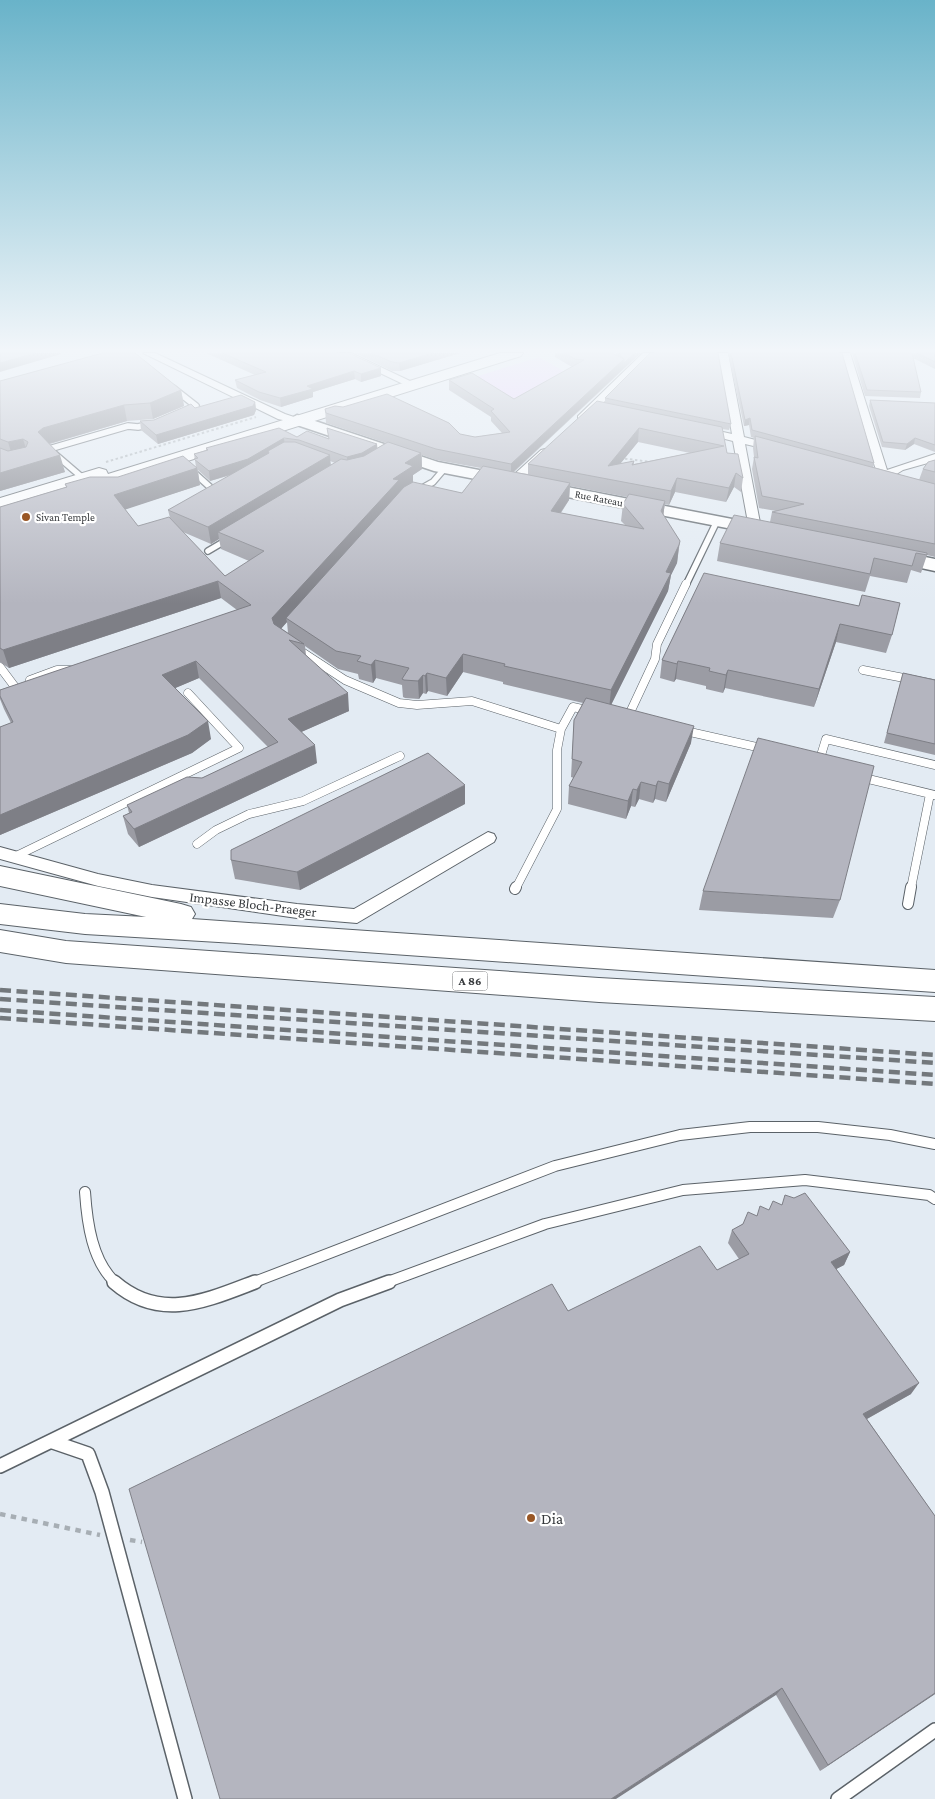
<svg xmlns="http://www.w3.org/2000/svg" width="935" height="1799" font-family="'Crimson Pro',serif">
<rect width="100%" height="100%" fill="#e3ebf3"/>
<path fill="#eacbff" d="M539,357L572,376L518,406L469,379Z"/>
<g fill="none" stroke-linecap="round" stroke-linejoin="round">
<defs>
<path id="lane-far3" d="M173,388L196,406L184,413
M190,469L211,488
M84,479L49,449L128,426L138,427L151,424
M417,491L433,482L445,468
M208,551L230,538
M686,585L717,521"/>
<path id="lane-far2" d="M296,648L345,680L399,703L417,705L472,701L561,729L573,707L591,711
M0,667L15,687
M863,670L935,684
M30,680L57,670H70
M627,719L655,659L657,644L686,584
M681,730L766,749
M818,765L826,739L935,765
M860,777L935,795
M197,844L216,830L249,814L303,801L400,756
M14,857L239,748L188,693
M516,888L557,809V750L561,729
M911,888L930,794"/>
<path id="lane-far1" d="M515,889L516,887
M908,904L911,887
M85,1192C87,1222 92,1262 116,1283
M252,1283L555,1166L680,1135L750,1127H818L890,1135L935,1144
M385,1283L545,1224L683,1190L805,1180L929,1195L935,1199"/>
<path id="lane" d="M114,1282C160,1322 205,1301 255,1282
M53,1442L88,1454L102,1492L185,1799
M0,1466L340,1300L389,1282
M838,1799L935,1730"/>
<path id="street" d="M143,353H155L285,414L303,420L297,423L278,419Z
M338,353H351L410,381L405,384L401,383Z
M643,353H653L586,420H578V416Z
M718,353H728L744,437L779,446L781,448L775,451L745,444L761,528L755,532L749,528L733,441L697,432L695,430L701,427L732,434Z
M840,353H850L887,470L935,454V461L903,470L887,480H879Z
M545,449L551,452L549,454L517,485H509V479L541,450Z
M488,832L494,834L496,838L494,842L357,923L297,918L152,897L98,886L0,859V847L98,874L152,885L297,904L354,909Z"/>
<path id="secondary" d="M297,415L438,462L763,525L769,526L772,530L769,534L763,535L434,471L291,423L289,420Z
M891,550L935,559V571L884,560L882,556L884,552Z"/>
<path id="primary" d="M500,353H523L521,356L89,492H75L73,488L0,510V498L99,468L106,470L108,474Z"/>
<path id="highway" d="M0,866L181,904L191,907L195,914L192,919L935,970V992L235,943L85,934L0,924V904L85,914L146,917L0,886Z
M0,930L66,941L599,978L935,997V1021L599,1002L66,963L0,952Z"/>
</defs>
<use href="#lane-far3" stroke="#5b6268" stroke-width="8"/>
<use href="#lane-far2" stroke="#5b6268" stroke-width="9"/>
<use href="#lane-far1" stroke="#5b6268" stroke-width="12"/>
<use href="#lane" stroke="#5b6268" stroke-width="16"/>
<use href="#street" stroke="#5b6268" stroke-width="2"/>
<use href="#secondary" stroke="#5b6268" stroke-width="3"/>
<use href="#primary" stroke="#5b6268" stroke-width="2"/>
<use href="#highway" stroke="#5b6268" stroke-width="2"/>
<path stroke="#a7aeb4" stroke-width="2" stroke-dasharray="2.5 2.5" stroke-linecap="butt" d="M620,458L651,462
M106,462L256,417"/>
<path stroke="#a7aeb4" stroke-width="4.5" stroke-dasharray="5.5 5.5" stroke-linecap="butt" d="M0,1514L100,1535
M130,1540L142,1542"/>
<use href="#lane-far3" stroke="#fff" stroke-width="5.5"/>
<use href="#lane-far2" stroke="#fff" stroke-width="8"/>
<use href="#lane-far1" stroke="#fff" stroke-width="10"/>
<use href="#lane" stroke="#fff" stroke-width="13"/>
<use href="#street" fill="#fff" fill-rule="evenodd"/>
<use href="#secondary" fill="#fff" fill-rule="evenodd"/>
<use href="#primary" fill="#fff" fill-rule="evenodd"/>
<use href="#highway" fill="#fff" fill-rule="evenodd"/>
<path stroke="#73787c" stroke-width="4.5" stroke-dasharray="11 5.5" stroke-linecap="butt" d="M0,990L935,1055
M0,999L935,1063
M0,1010L935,1075
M0,1018L935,1084"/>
</g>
<path fill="#9b9ca4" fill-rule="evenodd" d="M104,353H135L181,390L184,406L153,419L127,421L50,444L65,472L0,491V381L105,353Z
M206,353H349L381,368V376L361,382L355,379L313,392V397L281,407L260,400L237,388L235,380L255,375Z
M355,353H460L400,371H392Z
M555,353H612L617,355L616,353H641L514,472L528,474V464L605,403V398L731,424L729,430L722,429L727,453L743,478L741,492L734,487L726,502L675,492L669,505L665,504L663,515L680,541L677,563L671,575L668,591L611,705L691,743L666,802L655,799L653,803L639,799L635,807L631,806L626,819L568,804L569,786L574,778L571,777L574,720L583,703L503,684V682L463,672L447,696L428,691L426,694L423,693L419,699L405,698L403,697L402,685L376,678L373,683L359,679L358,674L338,669L305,646L306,655L349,711L301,732L317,763L139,847L128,834L123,816L129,813L127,805L202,778L268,747L199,678L175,688L211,739L192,753L0,835V727L11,723L4,709L0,699V690L237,610L221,598L9,668L0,662V507L66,487L65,484L196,467L194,454L206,450V448L297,437L329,439L377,448L386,443L326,423L325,409L475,437L502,433L491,421V417L449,390V380L514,399L572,367L555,357ZM638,442L690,453L634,464V461L620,464ZM422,455L436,460L481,468L462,493L413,483V475L422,469ZM330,461L335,463L331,465ZM198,470L210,481L231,475L168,510L170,518L138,526L125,509L200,485ZM570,486L627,497L623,504L621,521L625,525L561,513L569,500ZM183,532L211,544L219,539L221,549L249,561L225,576ZM287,622L288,633L281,628Z
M728,353H842L874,463L873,467L919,480L923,469L935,460V557L927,555L921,573L911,570L907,583L870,576L865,592L717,561L720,543L770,522L772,512L776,511L759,508L752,469L754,457L753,448L754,438L751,437L749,425L744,426Z
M852,353H935V369L913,358L921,392L920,398L865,396Z
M870,400L935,403V452L914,444L905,450L882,447L869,406Z
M255,402L256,410L254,415L158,444L141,430L140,421L154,420L195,408Z
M704,573L892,635L886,653L836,642L814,707L725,688L723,693L706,689V686L676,679L674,682L660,678L662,660Z
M903,673L935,680V755L884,743Z
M465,804L300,890L235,879L231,860Z
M703,891L840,900L833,918L699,910Z
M757,1216L850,1252L844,1265L836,1269L911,1394L867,1419L935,1516V1694L820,1771L776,1695L568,1311L717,1270L739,1259L728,1243L732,1230Z"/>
<path fill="#7e7f86" d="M36,353H60L61,354L0,372V363Z
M433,353H460L400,371L399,363Z
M635,353H641L623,369L624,363Z
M624,359L623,369L511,474V464Z
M381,368V376L361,382V374Z
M354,371L355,379L313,392V397L281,407L280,398L307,386Z
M181,390L184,406L153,419L150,403Z
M255,402L256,410L254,415L158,444L156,435Z
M124,405L127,421L48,444L38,432L43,428Z
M750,418L749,425L744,426L745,420Z
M639,428L638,442L607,480L608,466Z
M284,438L285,448L269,453L268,451L269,458L249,469L210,481L209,471Z
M915,438L914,444L905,450L907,444Z
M23,439L28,455L13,458L8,442Z
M377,444L378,454L347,467V457Z
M421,453L422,469L413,475V483L400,492V497L286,618L287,622L275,636L272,618L393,479L405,463Z
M60,455L65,472L0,491V473Z
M330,455L331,471L218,532L219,539L211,544L208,527Z
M197,468L200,485L118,512L114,495Z
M736,473L734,487L726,502L729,488Z
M677,478L675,492L669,505L671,491Z
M570,483L569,500L550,528L551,511Z
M665,501L663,519L661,511Z
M679,545L677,563L671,575L668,591L609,709L611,690L666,572Z
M218,581L221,598L9,668L3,650Z
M840,624L836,642L814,707L819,689Z
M463,654V672L447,696L446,678Z
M375,660L376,678L373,683L371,665Z
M196,661L199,678L166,692L162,675Z
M678,661L676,679L674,682L677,664Z
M728,670L725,688L723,693L726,675Z
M427,673L428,691L426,694L425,676Z
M423,675V693L419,699L418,681Z
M348,693L349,711L290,737L288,719Z
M208,721L211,739L192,753L0,835V815Z
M694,726L691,743L666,802L669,784Z
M315,745L317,763L139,847L134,829Z
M658,781L655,799L653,803L656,786Z
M641,782L639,799L635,807L637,790Z
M465,785V804L300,890L297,872Z
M633,789L631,806L626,819L628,801Z
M850,1252L844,1265L825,1275L831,1262Z
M919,1383L911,1394L856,1425L863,1414Z
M782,1688L776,1695L616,1799H611Z
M935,1693V1694L820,1771L828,1765Z"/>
<path fill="#b4b5bf" stroke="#7e7f86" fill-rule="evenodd" d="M0,353H36L0,363Z
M103,353H135L181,390L150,403L124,405L43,428L38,432L60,455L0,473V448L8,451L26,447L28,442L23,439L8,442L0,439V381Z
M222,353H349L381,368L361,374L354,371L307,386L313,389L280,398L259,392L235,380L266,372Z
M371,353H433L399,363L392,362Z
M564,353H612L624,359L511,464L436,449L326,413L325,409L335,406L343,407L387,394L449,423L460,434L475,437L510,432L491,411L494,409L449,380L472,373L514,399L584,360L575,359Z
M619,353H635L624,363V359L622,358Z
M650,353H718L731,424L605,398Z
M731,353H842L874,463L752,430L750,418L745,420Z
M855,353H912L921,392L867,390Z
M917,353H935V362Z
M241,395L255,402L253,406L156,435L140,421L154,420L191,404L195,408Z
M870,400L935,403V445L915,438L907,444L883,442Z
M597,401L722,427L727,453L738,454L743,478L736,473L729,488L677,478L671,491L528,464ZM639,428L648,430L724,446L632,465L634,461L608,466Z
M279,428L297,437L307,431L329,439L327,428L377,444L362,453L347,457L299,440L284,438L248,459L209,471L194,459L198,458L194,454L208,450L206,448Z
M755,436L935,484V544L772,512L804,504L762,496L754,457L758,458Z
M284,442H295L330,455L208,527L168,510L269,453L268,451Z
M388,442L421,453L405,463L413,466L393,479L399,480L272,618L274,624L304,644L289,640L348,693L288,719L315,745L134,829L123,816L132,812L127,805L187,777L202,778L278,742L196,661L162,675L208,721L188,735L0,815V727L13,722L0,696V690L251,605L218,581L3,650L0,648V507L67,487L65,484L90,477H118L183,456L197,468L114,495L138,526L169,517L225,576L264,551L218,532L341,459L347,460L364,456Z
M935,460V472L923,469L928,462Z
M483,466L570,483L551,511L644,529L623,504L629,494L665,501L661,511L680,541L679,545L666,572L671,573L611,690L504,666L505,664L463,654L446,678L427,673L425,676L423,675L418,681L404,680L402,679L409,668L375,660L371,665L357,661L361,656L336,651L286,618L404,487L413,482L462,493Z
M734,515L927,553V555L916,553L912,566L874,558L870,574L720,543Z
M704,573L859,606L862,595L900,603L892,635L840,624L819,689L728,670L726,675L709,671L710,668L678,661L677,664L662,660Z
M903,673L935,680V744L887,733Z
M586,698L694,726L669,784L658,781L656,786L641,782L637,790L633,789L628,801L569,786L582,762L572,759L574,720Z
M758,738L874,766L840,900L703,891Z
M428,753L465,785L297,872L231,860V850Z
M805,1193L850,1252L831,1262L919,1383L863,1414L935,1516V1693L828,1765L782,1688L611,1799H220L129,1489L552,1284L568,1311L700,1246L717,1270L749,1254L732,1230L743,1224L748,1212L757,1216L760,1206L769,1210L773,1201L782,1205L785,1195L794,1198Z"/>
<linearGradient id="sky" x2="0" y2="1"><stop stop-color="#69b3c9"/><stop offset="0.58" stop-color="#f2f6fa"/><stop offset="1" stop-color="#f2f6fa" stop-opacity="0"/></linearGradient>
<rect width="935" height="604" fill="url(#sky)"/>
<g fill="#995726" stroke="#fff" stroke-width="2">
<circle cx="26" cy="517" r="5"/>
<circle cx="531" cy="1518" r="5"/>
</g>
<g text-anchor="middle" stroke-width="4.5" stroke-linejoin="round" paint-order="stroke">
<g font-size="11" fill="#373a3d" stroke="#fff">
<text transform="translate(599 498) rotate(11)" y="4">Rue Rateau</text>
</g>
<g font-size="11" fill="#373a3d" stroke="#fff" text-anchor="start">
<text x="36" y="521">Sivan Temple</text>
</g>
<rect fill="#fff" stroke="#737577" stroke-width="1" x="452.5" y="971.5" width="35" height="19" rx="4"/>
<g font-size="12" font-weight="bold" fill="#373a3d">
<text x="470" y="985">A 86</text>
</g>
<g font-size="14" fill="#373a3d" stroke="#fff">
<text transform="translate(253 904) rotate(7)" y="5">Impasse Bloch-Praeger</text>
</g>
<g font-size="16" fill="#373a3d" stroke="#fff" text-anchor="start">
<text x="541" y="1524">Dia</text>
</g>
</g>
</svg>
